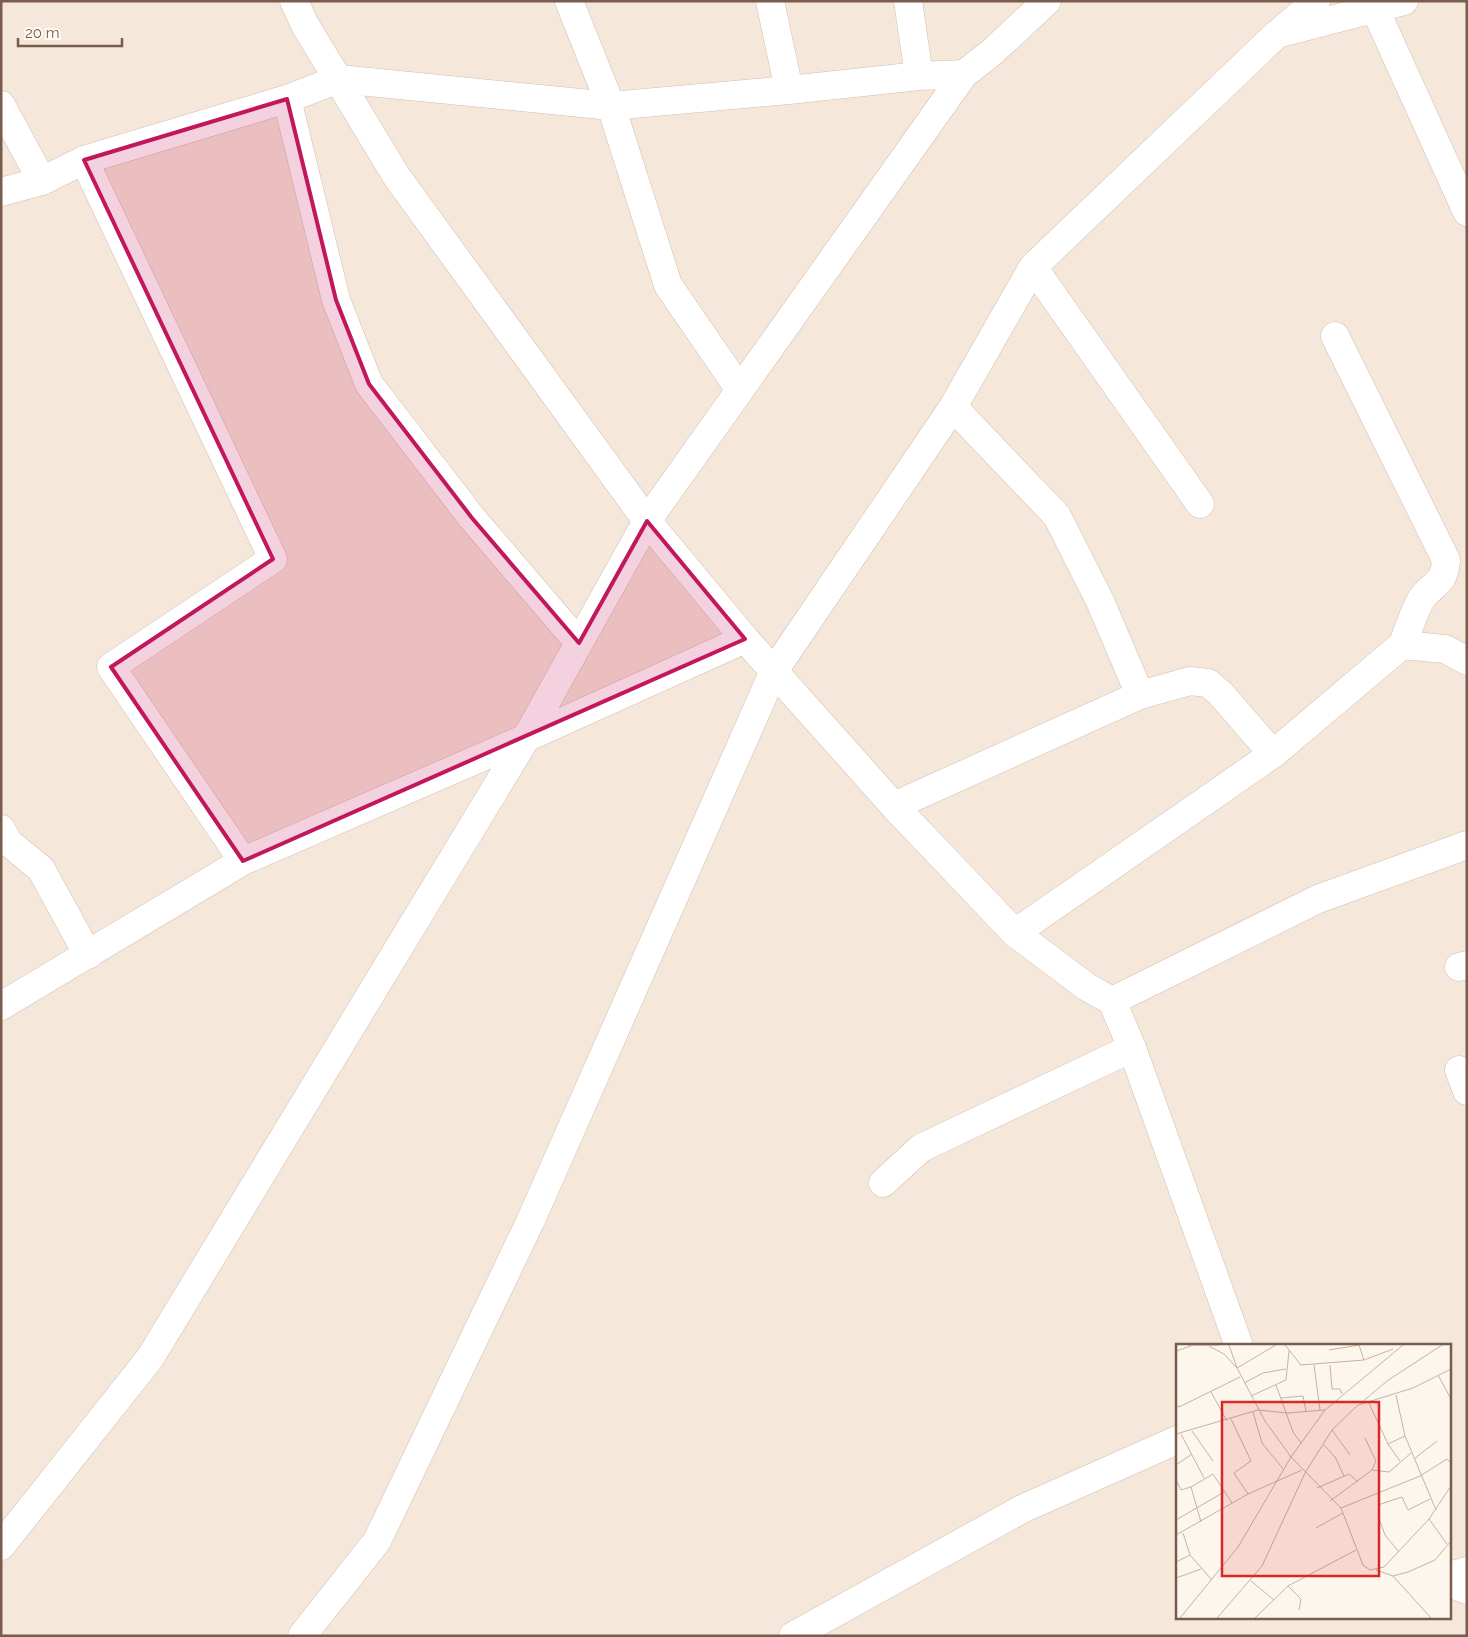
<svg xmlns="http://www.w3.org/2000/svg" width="1468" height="1637" font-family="Raleway,sans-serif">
<rect width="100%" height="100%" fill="#fdf6ec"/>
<path fill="#f5e8da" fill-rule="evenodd" d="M1,1H1467V1636H1ZM1177,1346H1449V1618H1177Z"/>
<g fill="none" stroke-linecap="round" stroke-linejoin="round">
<defs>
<path id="minor" d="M569,1L611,106L668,285L740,390
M770,1L789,90
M908,1L919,76
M1375,9L1467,212
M1282,30L1316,1
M339,79L611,106L789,90L919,76L964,74L991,53L1047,1
M287,99L336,300L369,384L472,518L579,643
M1,105L42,181
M84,160L273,559L111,667L243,861
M1033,267L1200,504
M1335,336L1446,560C1444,585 1435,581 1422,598C1416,606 1407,634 1402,645
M953,407L1057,516L1100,601L1140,695
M894,806L1140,695L1190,681L1208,683L1220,693L1273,754
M1,829L8,842L41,869L88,955
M1015,933L1273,754L1402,645L1445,649L1467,661
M1459,967L1467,965
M1112,1001L1318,899L1467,845
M1,1006L243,861L526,738L745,639
M1459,1070L1467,1091
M883,1183L921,1148L1132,1048
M1,1546L150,1358L526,738L647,521L964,74
M1449,1583L1467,1590
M302,1636L377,1541L530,1222L774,671L953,407L1033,267L1277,34L1404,1
M793,1636L1022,1509L1177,1440"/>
<path id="tertiary" d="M294,1L305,25L397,177L647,521L745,639L894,806L1015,933L1087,987L1112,1001L1132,1048L1239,1346
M1,192L42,181L84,160L287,99L339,79
M1449,1576L1467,1571"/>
</defs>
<use href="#minor" stroke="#d1beb0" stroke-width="29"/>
<use href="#tertiary" stroke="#d1beb0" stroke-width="29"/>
<use href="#minor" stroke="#fff" stroke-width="28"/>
<use href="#tertiary" stroke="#fff" stroke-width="28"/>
</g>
<path fill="#c2185b" fill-opacity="0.2" stroke="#c2185b" stroke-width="4" stroke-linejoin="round" d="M287,99L336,300L369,384L472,518L579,643L647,521L745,639L243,861L111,667L273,559L84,160Z"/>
<g transform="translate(1176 1344)">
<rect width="275" height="275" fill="#fdf6ec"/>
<path fill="none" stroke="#c5b3a7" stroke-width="1" d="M12,1H43M100,1L61,24L89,77L115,113L165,164L187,221L194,226L208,223L253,175L275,142M109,1L125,21L188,16L217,5M183,1L188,16M33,2L48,10L61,24L53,1M153,6L183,1M0,7L15,2M138,21L144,66M154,21L156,45H164L166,50M262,31L275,55M68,39L87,29L110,25M100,41L117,88L125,99M35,48L51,77M220,51L229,92L260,166M75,52L110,36L113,7M105,54L127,52L130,67M185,59L211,37L266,1M193,59L212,100L224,117M0,61L3,63L64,33M77,68L86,99L108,126M55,75L75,117L58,129L72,150M156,86L174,111M16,87L37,117M0,90L82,66L111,69L149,66L227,1M5,90L28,134M189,94L200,117L196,126M212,100L229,92M148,101L159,113L168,132M238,115L261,97M0,121L16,110M0,136L5,146L15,143L25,178M15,143L37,130L56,159M141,144L173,130L182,138M154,157L196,126L213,128L235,109M202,161L226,153L232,166L254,155M165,164L244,132L271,115L275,119M202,172L209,191L223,208M253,175L271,200M0,176L48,148M140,184L167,169M7,189L14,211L36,236M0,191L72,150L126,126M0,218L14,211M200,226L217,232L232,228L259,216L275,197M217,232L255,274M0,234L25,225M75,237L98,256M112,242L125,255L123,266M4,274L62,203L115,113L149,66M41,274L86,222L129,129L156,86L182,61L237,44L275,25M79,274L112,242L180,206"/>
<path fill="#d62828" fill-opacity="0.15" stroke="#d62828" stroke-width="2.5" d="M46,58H203V232H46Z"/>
<rect width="275" height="275" fill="none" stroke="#7a5c4d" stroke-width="2.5"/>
</g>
<rect width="1468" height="1637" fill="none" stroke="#7a5c4d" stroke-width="5"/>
<path d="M18 38v8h104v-8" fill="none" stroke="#7a5c4d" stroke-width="2.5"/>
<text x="25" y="38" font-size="15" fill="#7a5c4d" stroke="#fffaf3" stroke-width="4" paint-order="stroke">20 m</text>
</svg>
